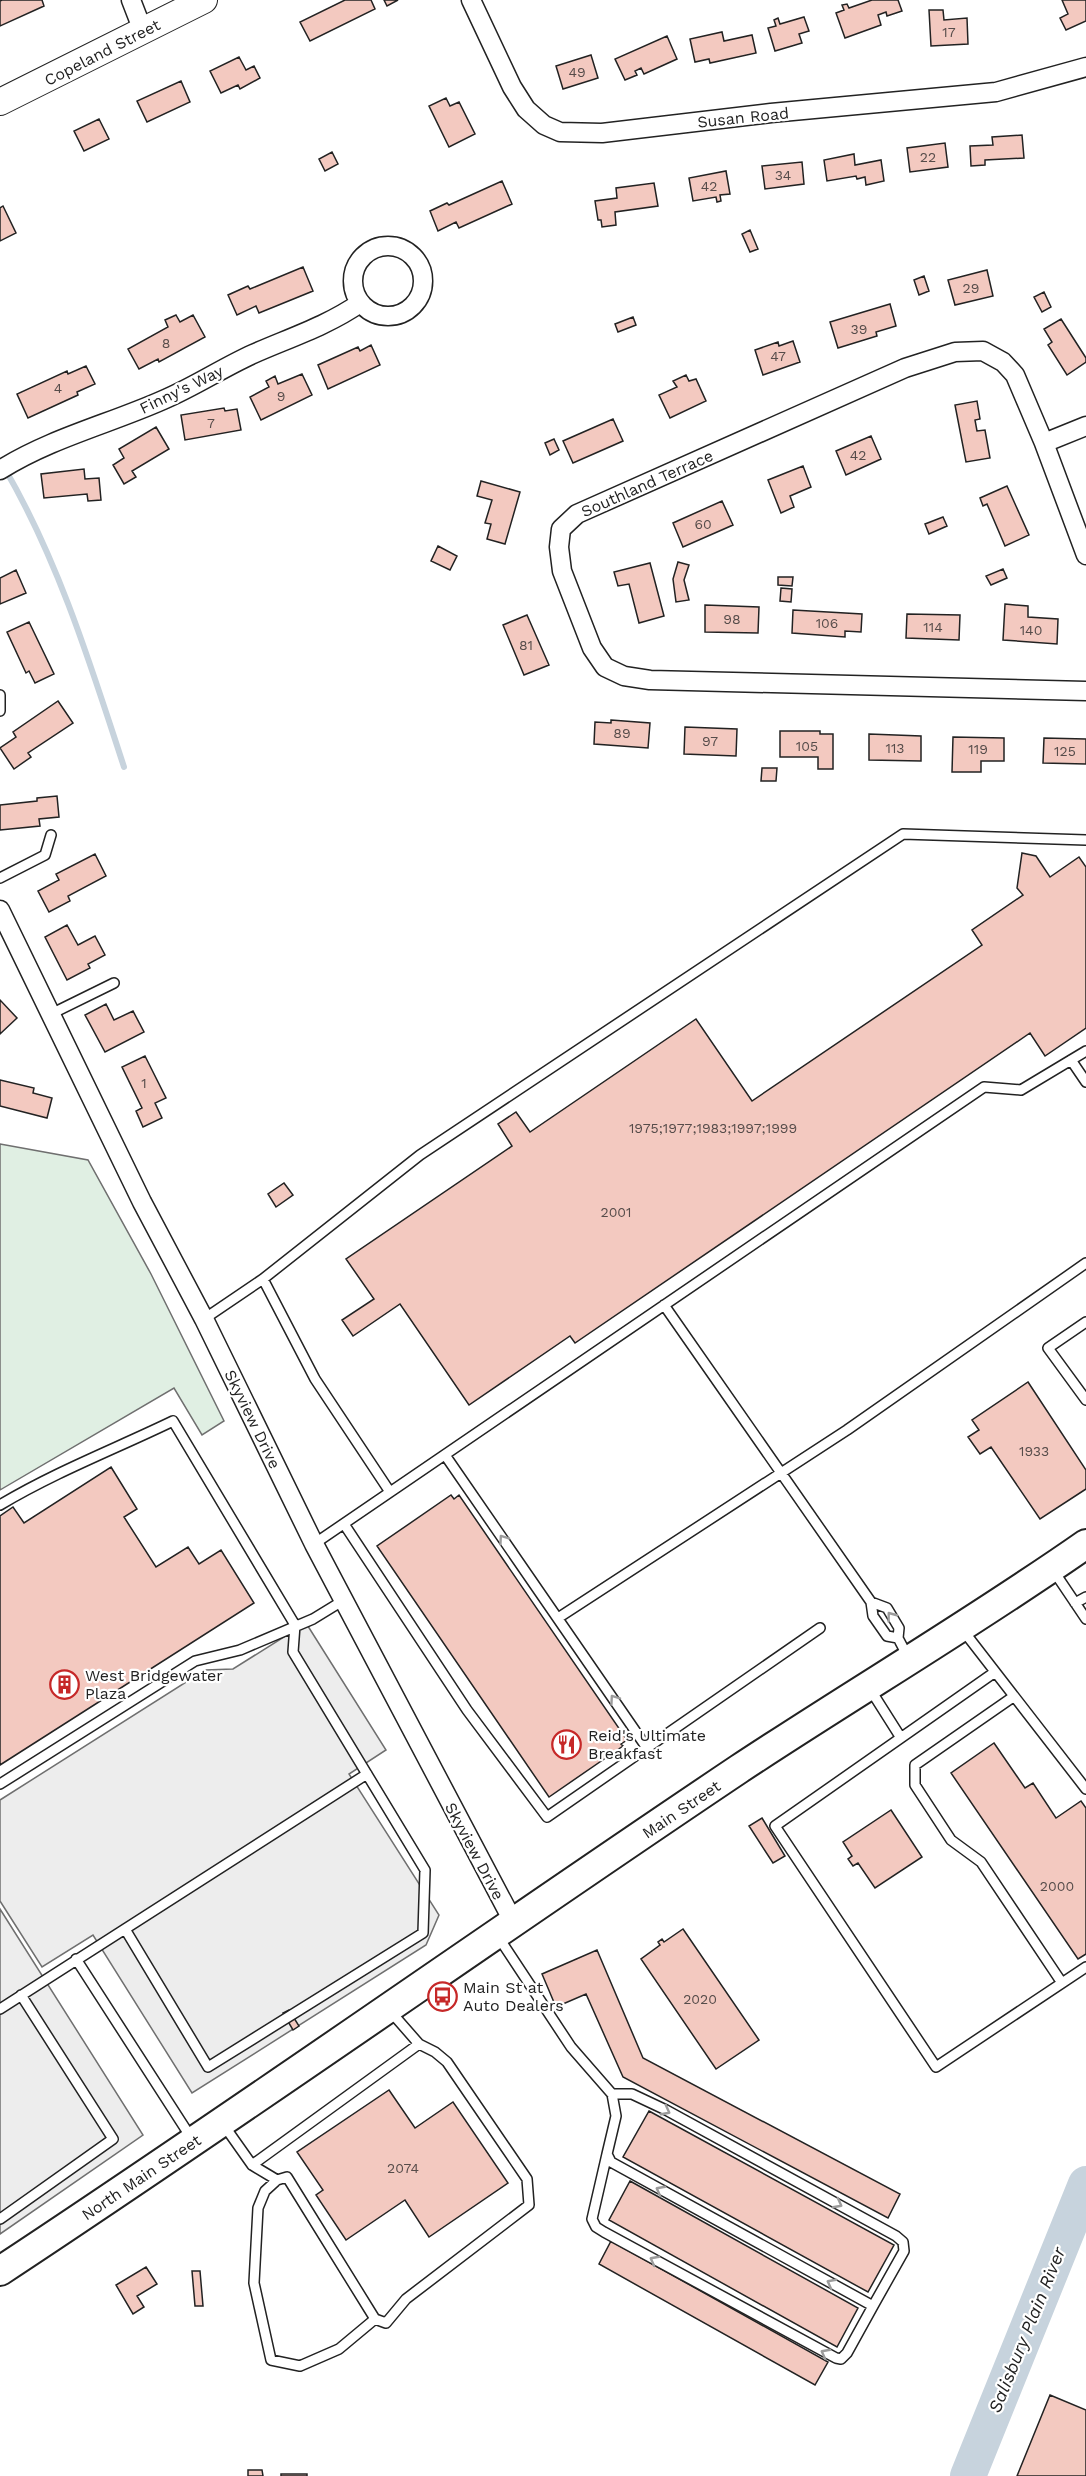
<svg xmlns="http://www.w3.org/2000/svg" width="1086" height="2476" font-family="'Work Sans',sans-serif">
<rect width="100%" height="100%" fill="#fff"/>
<path fill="#e0efe3" stroke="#6f6f6f" stroke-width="1.5" d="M0,1144L88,1160L151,1274L224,1421L202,1435L174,1388L0,1490Z"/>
<path fill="#ededed" stroke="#6f6f6f" stroke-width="1.5" d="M306,1623L386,1750L349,1774L439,1915L426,1945L192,2093L93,1935L42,1967L0,1901V1800L205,1670L233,1669Z
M0,1909L143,2135L0,2234Z"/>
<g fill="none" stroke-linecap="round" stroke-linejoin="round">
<path stroke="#c7d3dd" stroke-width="6" d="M5,469C59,562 91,666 124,767"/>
<path stroke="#c7d3dd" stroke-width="36" d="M968,2476L1086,2184"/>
</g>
<path fill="#f3c9c0" stroke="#222" stroke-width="1.5" d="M2,0H42L44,6L0,26V1Z
M345,0H371L375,9L310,41L300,22Z
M384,0H398L387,6Z
M872,0H898L902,11L887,16L886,12L878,15L881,25L845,38L836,13L844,10L842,5L847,4L849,8Z
M1062,0H1086V21L1066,30L1060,18L1068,14Z
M929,10H943L944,20L967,18L968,44L931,46Z
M804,17L809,31L799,34L802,43L775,51L768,28L776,26L774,20L778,18L780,24Z
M722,32L724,41L752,35L756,53L710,63L709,59L695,62L690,39Z
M667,36L677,59L644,74L641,68L635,71L637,75L625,80L615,59Z
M591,55L598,78L563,89L556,66Z
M239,57L246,70L254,66L260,78L240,89L238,85L221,93L210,71Z
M181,81L190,102L147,122L137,101Z
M446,98L450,106L459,102L475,134L449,147L429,106Z
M99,119L109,139L84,151L74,131Z
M1022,135L1024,158L985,160V165L971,166L970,146L993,145L992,137Z
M945,143L948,167L910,172L907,148Z
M332,152L338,164L325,171L319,159Z
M854,154L855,165L881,160L884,181L866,185L865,177L857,179L856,176L827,181L824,160Z
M802,162L804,184L765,189L762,166Z
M726,171L730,194L720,195L721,201L717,202L716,197L693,201L689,178Z
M502,181L512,204L459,228L456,222L438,231L430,211L447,203L449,205Z
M654,183L658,206L615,212L616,225L602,227L601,220H598L595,201L617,198L616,188Z
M3,206L16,233L0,241V208Z
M750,230L758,249L750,252L742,234Z
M303,267L313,291L259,313L256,306L237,315L228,295L248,286L250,289Z
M987,270L993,296L955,305L948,280Z
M924,276L929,291L919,295L914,280Z
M1044,292L1051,307L1042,312L1034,297Z
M890,304L896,326L876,332L877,336L838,348L830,322Z
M176,315L180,322L193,315L205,337L159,362L158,359L139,369L128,349L168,327L165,320Z
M633,317L636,325L618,332L615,324Z
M1061,319L1086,358V362L1067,375L1048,345L1052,342L1044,329Z
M793,341L800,362L763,375L755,350L778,342L779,346Z
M371,345L380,365L328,389L318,365L358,347L360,351Z
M86,366L95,384L77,392L78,395L28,418L17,394L67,371L68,374Z
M302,374L312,395L261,420L250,397L269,387L266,381L275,376L278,384Z
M686,375L689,381L696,379L706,401L670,418L659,395L677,387L673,381Z
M977,401L980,419L975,420L977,431L985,430L990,458L966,462L955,405Z
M224,408L225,411L237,409L241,430L185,440L181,415Z
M613,419L623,441L573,463L563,441Z
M156,427L169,449L132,471L136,477L124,484L113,465L124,458L119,449Z
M871,436L881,459L846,475L836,451Z
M554,439L559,450L550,455L545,443Z
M803,466L811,487L790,496L794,507L781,513L768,480Z
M84,469L85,479L99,478L101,500L88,501L87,494L44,498L41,474Z
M481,481L520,492L505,544L487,539L491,524L485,523L492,500L477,496Z
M1007,486L1029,535L1005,546L987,504L983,506L980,498Z
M722,501L733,525L683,547L673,523Z
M943,517L947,526L929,534L925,524Z
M438,546L457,556L450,570L431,561Z
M678,562L689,565L684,580L689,600L676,602L673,579Z
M650,563L664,616L639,623L629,584L618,586L614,572Z
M1003,569L1007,578L991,585L986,576Z
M16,570L26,593L0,604V578Z
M778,577H793L792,586L778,585Z
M781,588L792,589L791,602L780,601Z
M1005,604L1028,606V617L1058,619L1057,644L1003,640Z
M705,605L759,607L758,633L705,632Z
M793,610L862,614L861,632L845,631V637L792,633Z
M907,614L960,615L959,640L906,638Z
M527,615L549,665L524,675L503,625Z
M29,622L54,674L35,683L29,671L26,673L7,632Z
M58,701L73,723L28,753L31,757L14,769L0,748L16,737L13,732Z
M611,720L650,723L648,748L594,744L595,722L611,723Z
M685,727L737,729L736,756L684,754Z
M780,731H820V734H833V769H818V757H780Z
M869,734L921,736V761L869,760Z
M953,737L1004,738V761H981V772H952Z
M1044,738L1086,739V764L1043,763Z
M762,768H777L776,781H761Z
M57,796L59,817L39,819L40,826L0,830V805L37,801V798Z
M1022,853L1036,856L1050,877L1079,857L1086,867V1028L1045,1056L1030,1033L575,1343L570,1336L469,1405L400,1304L353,1336L342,1320L374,1299L346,1259L512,1146L498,1124L516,1112L530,1132L696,1019L752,1101L982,945L972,930L1023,895L1017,888Z
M95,854L106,876L68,896L70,901L49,912L38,891L59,880L56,874Z
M67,925L78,945L95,936L105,955L88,964L90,968L67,980L45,937Z
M0,1000L17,1018L0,1034Z
M106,1004L114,1020L133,1011L144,1032L105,1052L85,1015Z
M145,1056L166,1098L155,1103L162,1118L143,1127L136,1111L142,1108L122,1067Z
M0,1080L34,1088L33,1093L52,1098L47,1118L0,1106Z
M284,1183L293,1195L276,1207L268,1194Z
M1028,1382L1086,1470V1489L1040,1519L991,1447L980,1454L968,1437L979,1430L972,1420Z
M111,1467L137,1509L124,1517L156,1567L188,1547L199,1564L221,1550L254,1603L0,1765V1516L13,1507L24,1523Z
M451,1495L454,1499L459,1495L627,1740L621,1744L623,1746L549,1797L377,1546Z
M994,1743L1025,1788L1033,1783L1056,1818L1081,1801L1086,1808V1954L1078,1959L951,1773Z
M891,1810L922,1857L875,1888L858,1863L853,1866L848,1859L852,1856L843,1842Z
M762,1818L785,1856L773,1863L749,1826Z
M683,1929L759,2040L716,2069L641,1959L660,1945L658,1942L662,1939L664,1942Z
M597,1950L643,2058L900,2194L888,2218L623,2077L586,1994L556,2007L542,1974Z
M289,2010L299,2026L293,2030L283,2013Z
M389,2090L415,2128L453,2102L508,2183L429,2237L405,2200L346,2240L316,2195L323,2190L297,2152Z
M649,2111L894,2245L868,2292L623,2157Z
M630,2181L858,2308L837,2347L609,2220Z
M611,2241L828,2362L815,2385L599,2264Z
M146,2267L157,2284L137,2296L144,2307L133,2314L116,2285Z
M192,2271H200L203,2306H195Z
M1050,2395L1086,2410V2476H1017Z
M248,2470H262L263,2476H248Z
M281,2474H307V2476H281Z"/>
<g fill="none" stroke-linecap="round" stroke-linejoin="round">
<defs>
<path id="lane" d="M0,695V711
M0,878L45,855L51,835
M51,1014L114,983
M1071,1060L1086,1082
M263,1279L315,1379L390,1492
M664,1305L871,1602L873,1616L887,1636L898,1638
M204,1319L263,1279L420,1155L903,834L1086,840
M1086,1322L1048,1348L1086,1400
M445,1455L647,1748
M0,1505C55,1472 115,1449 173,1421L295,1625L293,1652L425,1870L423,1933L208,2067L125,1929
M344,1524L467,1710L547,1817L820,1628
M314,1544L984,1087L1021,1090L1086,1051
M1053,1570L1086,1619
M871,1602L887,1608L899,1628L898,1638L908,1657
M1075,1603L1086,1597
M558,1618L847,1430L1086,1263
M962,1629L1086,1789
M995,1672L775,1826L936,2067L1086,1967
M870,1689L901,1738
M1013,1697L915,1765V1785L951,1840L981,1862L1062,1983
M0,1784L195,1661L240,1650L313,1619L344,1600
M499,1938L571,2047L612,2094L616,2116L607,2154L611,2162L873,2306L904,2251L903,2242L896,2236L666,2110L632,2094H612
M76,1959L192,2139
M0,2009L367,1774
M223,2124L252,2165L277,2180L287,2177L375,2319L386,2323L406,2299L529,2205L527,2179L447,2062L435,2052L419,2044L391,2012
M607,2154L592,2219L596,2227L604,2232L836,2358L841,2359L847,2353L873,2306
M252,2165L419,2044
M277,2180L265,2191L258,2208L254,2283L271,2360L300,2366L339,2349L375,2319
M0,2219L113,2139L21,1995"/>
<path id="street" d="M131,0L143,31
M471,0L512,87L526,109L544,125L560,132L602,133L771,113L996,92L1086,67
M353 281a35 35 0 1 1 70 0a35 35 0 1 1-70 0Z
M1044,443L1086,426
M0,470C51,438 109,424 163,400C194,387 222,368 253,354C289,338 327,326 360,303
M1086,555L1044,443L1015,375L1003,362L983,351L955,352L905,368L577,514L561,529L559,547L562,571L592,648L605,667L624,676L650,680L1086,691
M0,910L142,1202L204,1319L314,1544L514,1923"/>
<path id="secondary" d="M0,102L204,0"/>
<path id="primary" d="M0,2271C249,2107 491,1935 739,1769C854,1693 973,1623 1086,1544"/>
</defs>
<use href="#lane" stroke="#222" stroke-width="12"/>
<use href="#street" stroke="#222" stroke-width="21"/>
<use href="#secondary" stroke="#222" stroke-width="28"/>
<use href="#primary" stroke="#222" stroke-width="32"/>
<use href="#lane" stroke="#fff" stroke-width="9"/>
<use href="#street" stroke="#fff" stroke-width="18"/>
<use href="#secondary" stroke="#fff" stroke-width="26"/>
<use href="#primary" stroke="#fff" stroke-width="28"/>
</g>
<defs><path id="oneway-chevron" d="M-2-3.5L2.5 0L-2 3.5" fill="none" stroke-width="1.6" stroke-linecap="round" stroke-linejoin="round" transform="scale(1.5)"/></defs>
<g stroke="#9c9c9c">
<use href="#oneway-chevron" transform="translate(503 1539) rotate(-125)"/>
<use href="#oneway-chevron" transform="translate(891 1616) rotate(-127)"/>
<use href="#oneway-chevron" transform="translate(614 1699) rotate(-125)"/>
<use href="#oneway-chevron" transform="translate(666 2111) rotate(28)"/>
<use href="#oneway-chevron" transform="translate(660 2190) rotate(-152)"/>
<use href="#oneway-chevron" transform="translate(838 2204) rotate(28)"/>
<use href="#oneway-chevron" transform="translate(654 2260) rotate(-152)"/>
<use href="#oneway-chevron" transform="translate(831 2283) rotate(-152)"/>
<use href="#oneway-chevron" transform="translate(825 2353) rotate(-152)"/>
</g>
<defs>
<symbol id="building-ring" viewBox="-11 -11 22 22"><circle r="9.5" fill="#fff" stroke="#c62828" stroke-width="1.5"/><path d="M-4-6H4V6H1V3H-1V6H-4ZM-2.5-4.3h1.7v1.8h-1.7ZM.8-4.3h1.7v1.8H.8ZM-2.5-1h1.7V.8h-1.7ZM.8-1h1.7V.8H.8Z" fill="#c62828"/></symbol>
<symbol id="restaurant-ring" viewBox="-11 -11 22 22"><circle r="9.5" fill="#fff" stroke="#c62828" stroke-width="1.5"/><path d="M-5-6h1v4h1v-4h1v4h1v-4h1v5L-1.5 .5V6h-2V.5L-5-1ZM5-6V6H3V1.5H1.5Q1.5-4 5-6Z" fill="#c62828"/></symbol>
<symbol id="bus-ring" viewBox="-11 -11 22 22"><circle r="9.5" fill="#fff" stroke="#c62828" stroke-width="1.5"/><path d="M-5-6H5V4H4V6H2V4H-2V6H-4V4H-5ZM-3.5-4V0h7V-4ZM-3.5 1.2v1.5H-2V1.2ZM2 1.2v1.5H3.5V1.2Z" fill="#c62828"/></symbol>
</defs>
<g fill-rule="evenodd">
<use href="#building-ring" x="48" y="1668" width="33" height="33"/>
<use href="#restaurant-ring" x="550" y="1728" width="33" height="33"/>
<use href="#bus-ring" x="426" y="1980" width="33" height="33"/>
</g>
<g text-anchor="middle" stroke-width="4.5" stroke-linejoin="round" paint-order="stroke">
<g font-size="14" fill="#564c4a">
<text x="949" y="37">17</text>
<text x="577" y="77">49</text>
<text x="928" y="162">22</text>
<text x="783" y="180">34</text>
<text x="709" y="191">42</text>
<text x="971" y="293">29</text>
<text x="859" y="334">39</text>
<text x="166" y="348">8</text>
<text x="778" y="361">47</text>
<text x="58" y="393">4</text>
<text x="281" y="401">9</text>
<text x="211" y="428">7</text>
<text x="858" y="460">42</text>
<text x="703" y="529">60</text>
<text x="732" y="624">98</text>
<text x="827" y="628">106</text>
<text x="933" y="632">114</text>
<text x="1031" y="635">140</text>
<text x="526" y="650">81</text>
<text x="622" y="738">89</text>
<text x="710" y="746">97</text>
<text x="807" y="751">105</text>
<text x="895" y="753">113</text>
<text x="978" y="754">119</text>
<text x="1065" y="756">125</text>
<text x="144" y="1088">1</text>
<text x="713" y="1133">1975;1977;1983;1997;1999</text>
<text x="616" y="1217">2001</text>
<text x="1034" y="1456">1933</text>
<text x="1057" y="1891">2000</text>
<text x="700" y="2004">2020</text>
<text x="403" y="2173">2074</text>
</g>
<g font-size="16" fill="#222" stroke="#fff">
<text transform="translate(102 52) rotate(-27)" y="6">Copeland Street</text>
<text transform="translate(743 117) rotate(-6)" y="6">Susan Road</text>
<text transform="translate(181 389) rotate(-26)" y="6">Finny's Way</text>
<text transform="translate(647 483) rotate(-24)" y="6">Southland Terrace</text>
<text transform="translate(253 1419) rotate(64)" y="6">Skyview Drive</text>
<text transform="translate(681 1809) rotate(-34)" y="6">Main Street</text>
<text transform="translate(475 1851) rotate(62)" y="6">Skyview Drive</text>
<text transform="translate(141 2177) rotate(-34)" y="6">North Main Street</text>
</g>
<g font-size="16" fill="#222" stroke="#fff" text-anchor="start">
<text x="85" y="1681">West Bridgewater<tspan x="85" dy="18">Plaza</tspan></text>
<text x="588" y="1741">Reid's Ultimate<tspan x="588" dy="18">Breakfast</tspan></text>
<text x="463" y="1993">Main St at<tspan x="463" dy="18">Auto Dealers</tspan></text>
</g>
<g font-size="18" font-style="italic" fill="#222" stroke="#fff">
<text transform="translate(1027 2330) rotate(-68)" y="6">Salisbury Plain River</text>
</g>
</g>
</svg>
